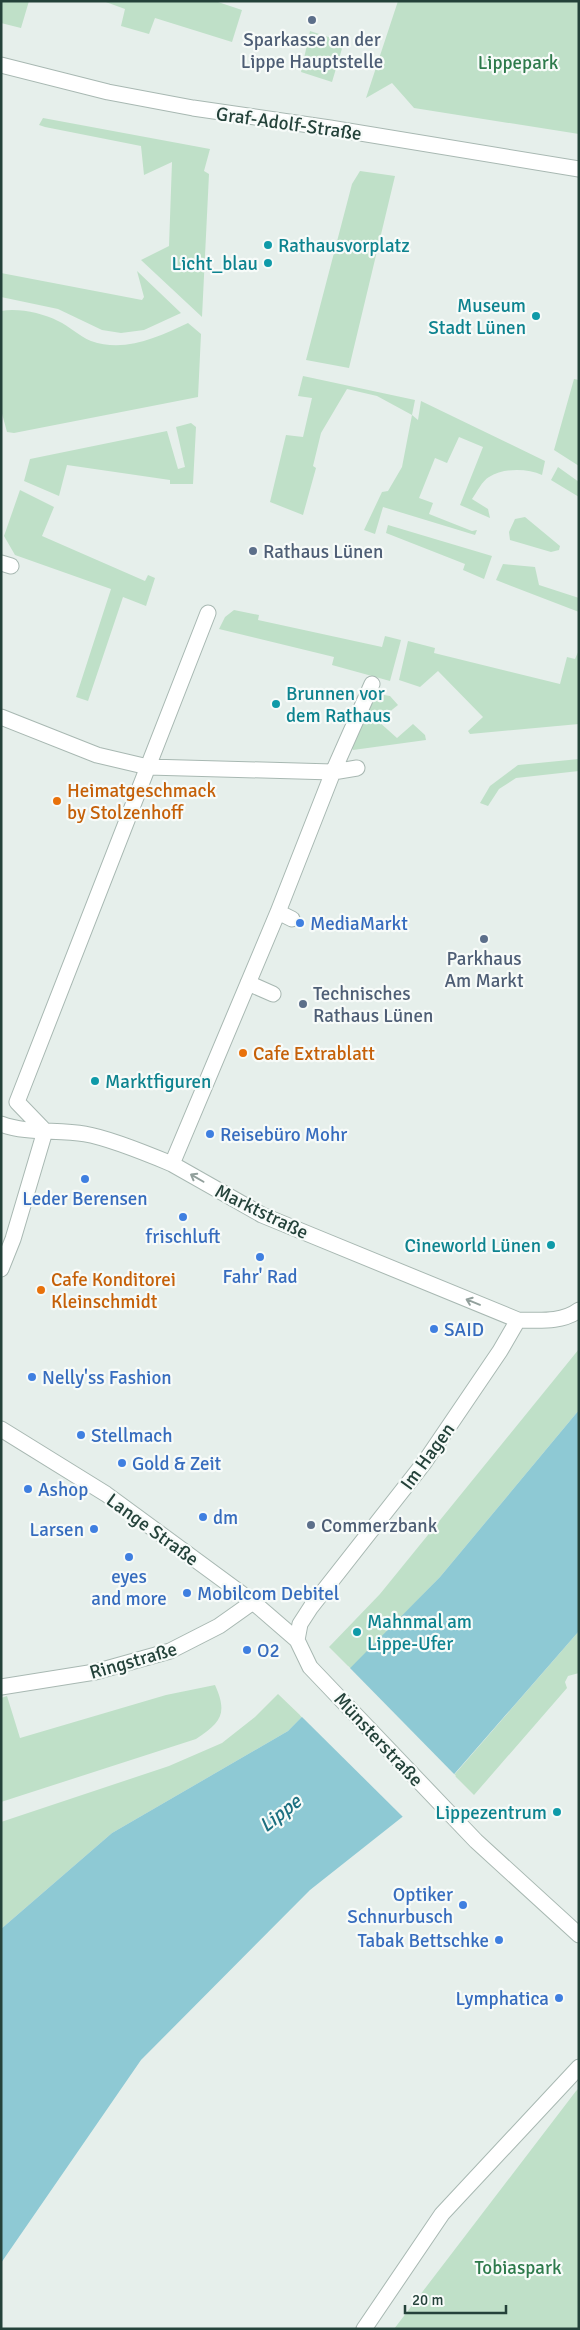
<svg xmlns="http://www.w3.org/2000/svg" width="580" height="2330" font-family="Signika,sans-serif">
<rect width="100%" height="100%" fill="#e6efeb"/>
<path fill="#bfe0c8" d="M1,1H29L21,28L1,23Z
M103,1H215L242,10L232,42L155,18L149,34L121,26L125,9Z
M398,1H579V134L414,108L392,83L366,98Z
M310,31L344,42L332,82L301,72Z
M43,118L210,149L204,171L209,174L202,317L141,260L169,246L172,162L144,175L141,146L45,127L39,125Z
M360,171L395,176L349,368L306,360L352,184Z
M137,271L181,313L144,330L121,333L102,330L58,309L1,297V273L142,300L144,297Z
M1,311C19,308 42,313 58,321C69,326 79,336 91,341C125,353 158,337 188,323L201,334L198,397L14,433L7,432L1,410Z
M303,376L415,400L412,415L418,420L421,401L545,461L542,475C527,468 503,468 489,477C482,481 477,492 472,499L488,509L490,518L460,505L483,447L459,437L447,463L435,458L419,498L433,503L429,514L472,531L477,530L475,535L383,507L375,534L364,530L382,492L388,491L402,467L412,415L377,396L347,389L321,433L313,466L316,468L303,515L270,502L286,435L303,437L312,398L298,396Z
M574,379L579,380V466L554,450Z
M191,423L196,427L193,484H170V480L67,465L59,496L24,481L30,459L167,431L178,469L185,467L176,427Z
M558,467L579,482V497L551,480Z
M20,490L54,507L42,536L145,581L148,575L155,578L146,606L123,597L88,701L76,697L111,589L15,555L4,536Z
M525,517L560,546L559,550L551,552L510,540L509,532L515,519Z
M388,525L492,556L484,579L463,570L465,564L386,533Z
M503,564L535,567L539,585L579,598V612L496,580Z
M234,610L259,615L258,620L382,647L385,636L401,640L390,681L332,665L334,657L219,629L225,617Z
M408,641L435,648L434,653L560,684L567,657L575,659L579,650V724L470,734L468,731L483,717L438,671L420,687L399,680Z
M373,693L390,696L398,705L378,721L397,738L413,724L425,735L426,740L353,750L351,746Z
M579,759V771L516,778L499,789L488,806L480,803L490,786L518,765Z
M579,1349V1410L440,1577L351,1669L329,1647L380,1594Z
M579,1631V1673L568,1676L565,1682L567,1688L474,1795L454,1775Z
M215,1685C228,1714 221,1722 196,1739L1,1802V1698L7,1696L20,1738L166,1695Z
M278,1694L302,1717L288,1731L112,1833L1,1929V1822L169,1766L222,1743L255,1717Z
M579,2088V2329H394L576,2091Z"/>
<path fill="#8ec9d4" d="M579,1410V1631L449,1780L310,1890L141,2060L1,2263V1929L112,1833L288,1731L440,1577Z"/>
<path fill="#e6efeb" d="M348,1666L456,1776L404,1818L300,1715Z"/>
<g fill="none" stroke-linecap="round" stroke-linejoin="round">
<defs>
<path id="minor" d="M1,65L108,92L193,108L330,128L579,169
M1,563L11,566
M1,717L97,755L148,767L333,772L372,684
M278,912L292,919
M248,983L273,994
M1,1124C27,1134 58,1129 85,1134C109,1138 148,1154 172,1164L262,1215L518,1320C538,1320 562,1323 579,1310
M172,1164L278,912L333,772L357,768
M1,1269L13,1239L45,1131L17,1102L208,613
M1,1429L106,1494L253,1602L297,1640L310,1667L476,1841L579,1935
M297,1640L300,1624L311,1607L424,1463L500,1351L518,1320
M1,1687L95,1672L170,1651L219,1626L253,1602
M364,2329L442,2214L579,2067"/>
</defs>
<use href="#minor" stroke="#a8b8b2" stroke-width="17"/>
<use href="#minor" stroke="#fff" stroke-width="15"/>
</g>
<defs><path id="oneway-shaft" d="M-6 0H5M1.5-3L5.5 0L1.5 3" fill="none" stroke-width="1.6" stroke-linecap="round" stroke-linejoin="round" transform="scale(1.25)"/></defs>
<g stroke="#92a09c">
<use href="#oneway-shaft" transform="translate(197 1178) rotate(-150)"/>
<use href="#oneway-shaft" transform="translate(473 1302) rotate(-158)"/>
</g>
<g fill="#5c6f8a" stroke="#f7fbf9" stroke-width="2">
<circle cx="312" cy="20" r="5"/>
<circle cx="253" cy="551" r="5"/>
<circle cx="484" cy="939" r="5"/>
<circle cx="303" cy="1004" r="5"/>
<circle cx="311" cy="1525" r="5"/>
</g>
<g fill="#0f9aa8" stroke="#f7fbf9" stroke-width="2">
<circle cx="268" cy="245" r="5"/>
<circle cx="268" cy="263" r="5"/>
<circle cx="536" cy="316" r="5"/>
<circle cx="276" cy="704" r="5"/>
<circle cx="95" cy="1081" r="5"/>
<circle cx="551" cy="1245" r="5"/>
<circle cx="357" cy="1632" r="5"/>
<circle cx="557" cy="1812" r="5"/>
</g>
<g fill="#e8710a" stroke="#f7fbf9" stroke-width="2">
<circle cx="57" cy="801" r="5"/>
<circle cx="243" cy="1053" r="5"/>
<circle cx="41" cy="1290" r="5"/>
</g>
<g fill="#3f7fe0" stroke="#f7fbf9" stroke-width="2">
<circle cx="300" cy="923" r="5"/>
<circle cx="210" cy="1134" r="5"/>
<circle cx="85" cy="1179" r="5"/>
<circle cx="183" cy="1217" r="5"/>
<circle cx="260" cy="1257" r="5"/>
<circle cx="434" cy="1329" r="5"/>
<circle cx="32" cy="1377" r="5"/>
<circle cx="81" cy="1435" r="5"/>
<circle cx="122" cy="1463" r="5"/>
<circle cx="28" cy="1489" r="5"/>
<circle cx="203" cy="1517" r="5"/>
<circle cx="94" cy="1529" r="5"/>
<circle cx="129" cy="1557" r="5"/>
<circle cx="187" cy="1593" r="5"/>
<circle cx="247" cy="1650" r="5"/>
<circle cx="463" cy="1905" r="5"/>
<circle cx="499" cy="1940" r="5"/>
<circle cx="559" cy="1998" r="5"/>
</g>
<g text-anchor="middle" stroke-width="4.5" stroke-linejoin="round" paint-order="stroke">
<g font-size="19" fill="#4e5e75" stroke="#f7fbf9" text-anchor="start">
<text x="312" y="46" text-anchor="middle">Sparkasse an der<tspan x="312" dy="22">Lippe Hauptstelle</tspan></text>
<text x="263" y="558">Rathaus Lünen</text>
<text x="484" y="965" text-anchor="middle">Parkhaus<tspan x="484" dy="22">Am Markt</tspan></text>
<text x="313" y="1000">Technisches<tspan x="313" dy="22">Rathaus Lünen</tspan></text>
<text x="321" y="1532">Commerzbank</text>
</g>
<g font-size="19" fill="#2d7a4b" stroke="#f7fbf9">
<text x="518" y="69">Lippepark</text>
<text x="518" y="2274">Tobiaspark</text>
</g>
<g font-size="19" fill="#24423a" stroke="#f7fbf9">
<text transform="translate(289 123) rotate(8)" y="7">Graf-Adolf-Straße</text>
<text transform="translate(262 1211) rotate(26)" y="7">Marktstraße</text>
<text transform="translate(427 1456) rotate(-54)" y="7">Im Hagen</text>
<text transform="translate(153 1529) rotate(36)" y="7">Lange Straße</text>
<text transform="translate(133 1660) rotate(-16)" y="7">Ringstraße</text>
<text transform="translate(379 1739) rotate(47)" y="7">Münsterstraße</text>
</g>
<g font-size="19" fill="#0d838f" stroke="#f7fbf9" text-anchor="start">
<text x="278" y="252">Rathausvorplatz</text>
<text x="258" y="270" text-anchor="end">Licht_blau</text>
<text x="526" y="312" text-anchor="end">Museum<tspan x="526" dy="22">Stadt Lünen</tspan></text>
<text x="286" y="700">Brunnen vor<tspan x="286" dy="22">dem Rathaus</tspan></text>
<text x="105" y="1088">Marktfiguren</text>
<text x="541" y="1252" text-anchor="end">Cineworld Lünen</text>
<text x="367" y="1628">Mahnmal am<tspan x="367" dy="22">Lippe-Ufer</tspan></text>
<text x="547" y="1819" text-anchor="end">Lippezentrum</text>
</g>
<g font-size="19" fill="#c56008" stroke="#f7fbf9" text-anchor="start">
<text x="67" y="797">Heimatgeschmack<tspan x="67" dy="22">by Stolzenhoff</tspan></text>
<text x="253" y="1060">Cafe Extrablatt</text>
<text x="51" y="1286">Cafe Konditorei<tspan x="51" dy="22">Kleinschmidt</tspan></text>
</g>
<g font-size="19" fill="#366cbe" stroke="#f7fbf9" text-anchor="start">
<text x="310" y="930">MediaMarkt</text>
<text x="220" y="1141">Reisebüro Mohr</text>
<text x="85" y="1205" text-anchor="middle">Leder Berensen</text>
<text x="183" y="1243" text-anchor="middle">frischluft</text>
<text x="260" y="1283" text-anchor="middle">Fahr' Rad</text>
<text x="444" y="1336">SAID</text>
<text x="42" y="1384">Nelly'ss Fashion</text>
<text x="91" y="1442">Stellmach</text>
<text x="132" y="1470">Gold &amp; Zeit</text>
<text x="38" y="1496">Ashop</text>
<text x="213" y="1524">dm</text>
<text x="84" y="1536" text-anchor="end">Larsen</text>
<text x="129" y="1583" text-anchor="middle">eyes<tspan x="129" dy="22">and more</tspan></text>
<text x="197" y="1600">Mobilcom Debitel</text>
<text x="257" y="1657">O2</text>
<text x="453" y="1901" text-anchor="end">Optiker<tspan x="453" dy="22">Schnurbusch</tspan></text>
<text x="489" y="1947" text-anchor="end">Tabak Bettschke</text>
<text x="549" y="2005" text-anchor="end">Lymphatica</text>
</g>
<g font-size="20" font-style="italic" fill="#1c6f80" stroke="#f7fbf9">
<text transform="translate(280 1813) rotate(-38)" y="7">Lippe</text>
</g>
</g>
<rect width="580" height="2330" fill="none" stroke="#24423a" stroke-width="5"/>
<path d="M405 2305v8h101v-8" fill="none" stroke="#24423a" stroke-width="2.5"/>
<text x="412" y="2305" font-size="15" fill="#24423a" stroke="#f7fbf9" stroke-width="4" paint-order="stroke">20 m</text>
</svg>
